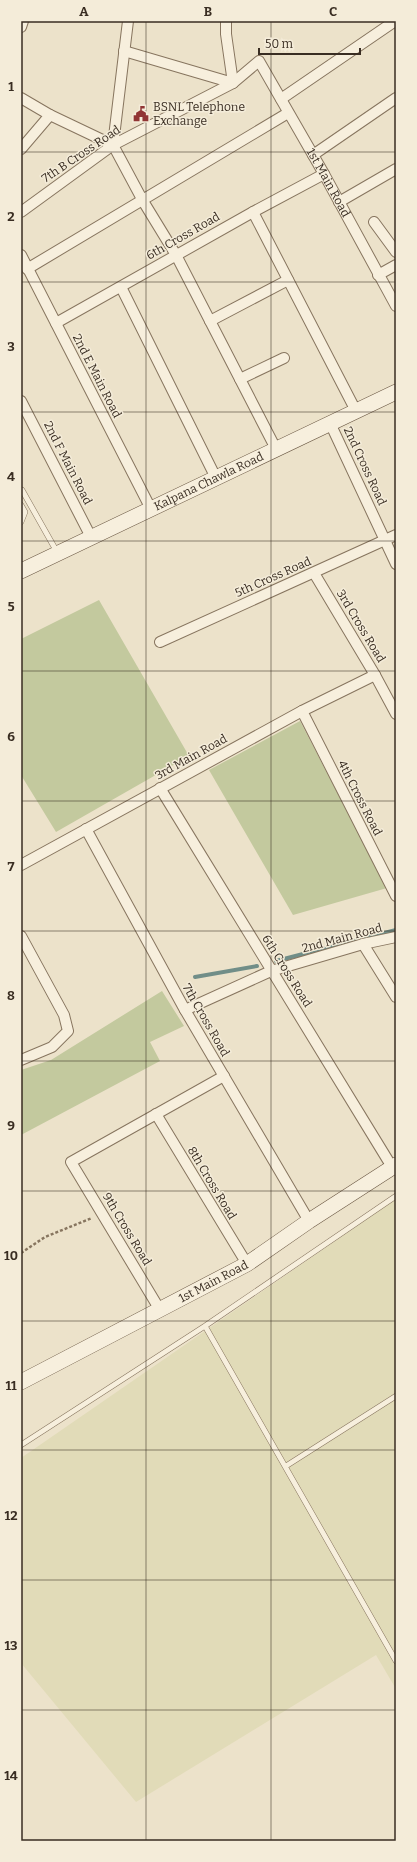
<svg xmlns="http://www.w3.org/2000/svg" width="417" height="1862" font-family="Bitter,serif">
<rect width="100%" height="100%" fill="#ece2ca"/>
<path fill="#e1dbb8" d="M396,1199V1689L376,1655L136,1802L21,1663V1458Z"/>
<path fill="#c3c99e" d="M99,600L189,756L56,832L21,775V639Z
M300,721L387,888L293,915L209,770Z
M162,991L184,1026L150,1042L160,1061L21,1135V1070L51,1060Z"/>
<g fill="none" stroke-linecap="round" stroke-linejoin="round">
<path stroke="#718e88" stroke-width="4" d="M276,961L396,930
M195,977L257,966"/>
<defs>
<path id="lane" d="M22,490L57,552
M21,505L25,512L21,522
M205,1326L396,1661
M21,1445L205,1326L396,1196
M286,1466L396,1396"/>
<g id="street">
<path d="M128,21L113,145L143,201L176,255L276,449"/>
<path d="M21,27L23,21"/>
<path d="M124,51L233,83L226,34V21"/>
<path d="M21,98L50,115L113,145"/>
<path d="M281,99L395,21"/>
<path d="M21,149L50,115"/>
<path d="M313,155L396,98"/>
<path d="M339,202L396,169"/>
<path id="s1" d="M21,212L113,145L233,83L259,61L324,174L396,306"/>
<path d="M253,212L356,411"/>
<path d="M374,222L396,252"/>
<path d="M21,255L151,509"/>
<path d="M27,269L288,113"/>
<path d="M378,275L396,265"/>
<path d="M121,287L216,478"/>
<path d="M210,321L288,280"/>
<path d="M56,323L253,212L324,174"/>
<path d="M240,379L284,358"/>
<path d="M21,401L91,537"/>
<path d="M330,423L396,564"/>
<path d="M314,573L375,675L396,714"/>
<path d="M160,642L396,535"/>
<path d="M302,711L396,896"/>
<path d="M160,788L392,1167"/>
<path d="M86,829L185,1010L309,1221"/>
<path d="M21,865L302,711L375,675"/>
<path d="M21,936L64,1015L68,1031L52,1047L21,1060"/>
<path d="M363,944L396,997"/>
<path d="M185,1010L271,971L363,944L396,937"/>
<path d="M156,1114L247,1264"/>
<path d="M160,1310L71,1162L224,1076"/>
</g>
<g id="secondary">
<path id="s2" d="M21,571L396,392"/>
<path id="s3" d="M21,1382L247,1264L309,1221L396,1165"/>
</g>
</defs>
<use href="#lane" stroke="#87755f" stroke-width="6"/>
<use href="#street" stroke="#87755f" stroke-width="12"/>
<use href="#secondary" stroke="#695642" stroke-width="16"/>
<path stroke="#87755f" stroke-width="2.5" stroke-dasharray="3 2" stroke-linecap="butt" d="M21,1253L45,1237L92,1218"/>
<use href="#lane" stroke="#f7efdd" stroke-width="5"/>
<use href="#street" stroke="#f7efdd" stroke-width="10"/>
<use href="#secondary" stroke="#f7efdd" stroke-width="15"/>
</g>
<path fill="none" stroke="#392d22" stroke-width="1" stroke-opacity="0.55" d="M146,21V1841M271,21V1841M21,152H396M21,282H396M21,412H396M21,541H396M21,671H396M21,801H396M21,931H396M21,1061H396M21,1191H396M21,1321H396M21,1450H396M21,1580H396M21,1710H396"/>
<defs>
<symbol id="civic-bare" viewBox="-9 -9 18 18"><path d="M-.6-6.5H3V-4.5H.6V-3L4-1V1h2V6H-6V1h2V-1L-.6-3ZM-1.2 2.5V6h2.4V2.5Z" fill="#913534" stroke="#f4ecd9" stroke-width="2.5" paint-order="stroke"/></symbol>
</defs>
<g fill-rule="evenodd">
<use href="#civic-bare" x="130" y="103" width="22" height="22"/>
</g>
<g text-anchor="middle" stroke-width="3" stroke-linejoin="round" paint-order="stroke">
<g font-size="12" fill="#392d22" stroke="#f4ecd9" text-anchor="start">
<text x="153" y="111">BSNL Telephone<tspan x="153" dy="14">Exchange</tspan></text>
</g>
<g font-size="12" fill="#392d22" stroke="#f4ecd9">
<text transform="translate(81 154) rotate(-34)" y="4">7th B Cross Road</text>
<text dy="4" stroke="none"><textPath href="#s1" startOffset="423">1st Main Road</textPath></text>
<text transform="translate(183 236) rotate(-30)" y="4">6th Cross Road</text>
<text transform="translate(97 376) rotate(63)" y="4">2nd E Main Road</text>
<text transform="translate(68 463) rotate(63)" y="4">2nd F Main Road</text>
<text transform="translate(365 466) rotate(65)" y="4">2nd Cross Road</text>
<text dy="4" stroke="none"><textPath href="#s2" startOffset="208">Kalpana Chawla Road</textPath></text>
<text transform="translate(273 577) rotate(-24)" y="4">5th Cross Road</text>
<text transform="translate(361 626) rotate(59)" y="4">3rd Cross Road</text>
<text transform="translate(191 757) rotate(-29)" y="4">3rd Main Road</text>
<text transform="translate(360 798) rotate(63)" y="4">4th Cross Road</text>
<text transform="translate(342 938) rotate(-15)" y="4">2nd Main Road</text>
<text transform="translate(287 971) rotate(58)" y="4">6th Cross Road</text>
<text transform="translate(206 1020) rotate(60)" y="4">7th Cross Road</text>
<text transform="translate(212 1183) rotate(59)" y="4">8th Cross Road</text>
<text transform="translate(127 1229) rotate(59)" y="4">9th Cross Road</text>
<text dy="4" stroke="none"><textPath href="#s3" startOffset="217">1st Main Road</textPath></text>
</g>
</g>
<rect width="417" height="1862" fill="none" stroke="#f4ecd9" stroke-width="44"/>
<path d="M259 48v6h101v-6" fill="none" stroke="#392d22" stroke-width="2"/>
<text x="265" y="48" font-size="12" fill="#392d22" stroke="#f4ecd9" stroke-width="3" paint-order="stroke">50 m</text>
<rect x="22" y="22" width="373" height="1818" fill="none" stroke="#392d22" stroke-width="1.5"/>
<g font-size="13" text-anchor="middle" font-weight="bold" fill="#392d22">
<text x="84" y="16">A</text>
<text x="208" y="16">B</text>
<text x="333" y="16">C</text>
<text x="11" y="91">1</text>
<text x="11" y="221">2</text>
<text x="11" y="351">3</text>
<text x="11" y="481">4</text>
<text x="11" y="611">5</text>
<text x="11" y="741">6</text>
<text x="11" y="871">7</text>
<text x="11" y="1000">8</text>
<text x="11" y="1130">9</text>
<text x="11" y="1260">10</text>
<text x="11" y="1390">11</text>
<text x="11" y="1520">12</text>
<text x="11" y="1650">13</text>
<text x="11" y="1780">14</text>
</g>
</svg>
